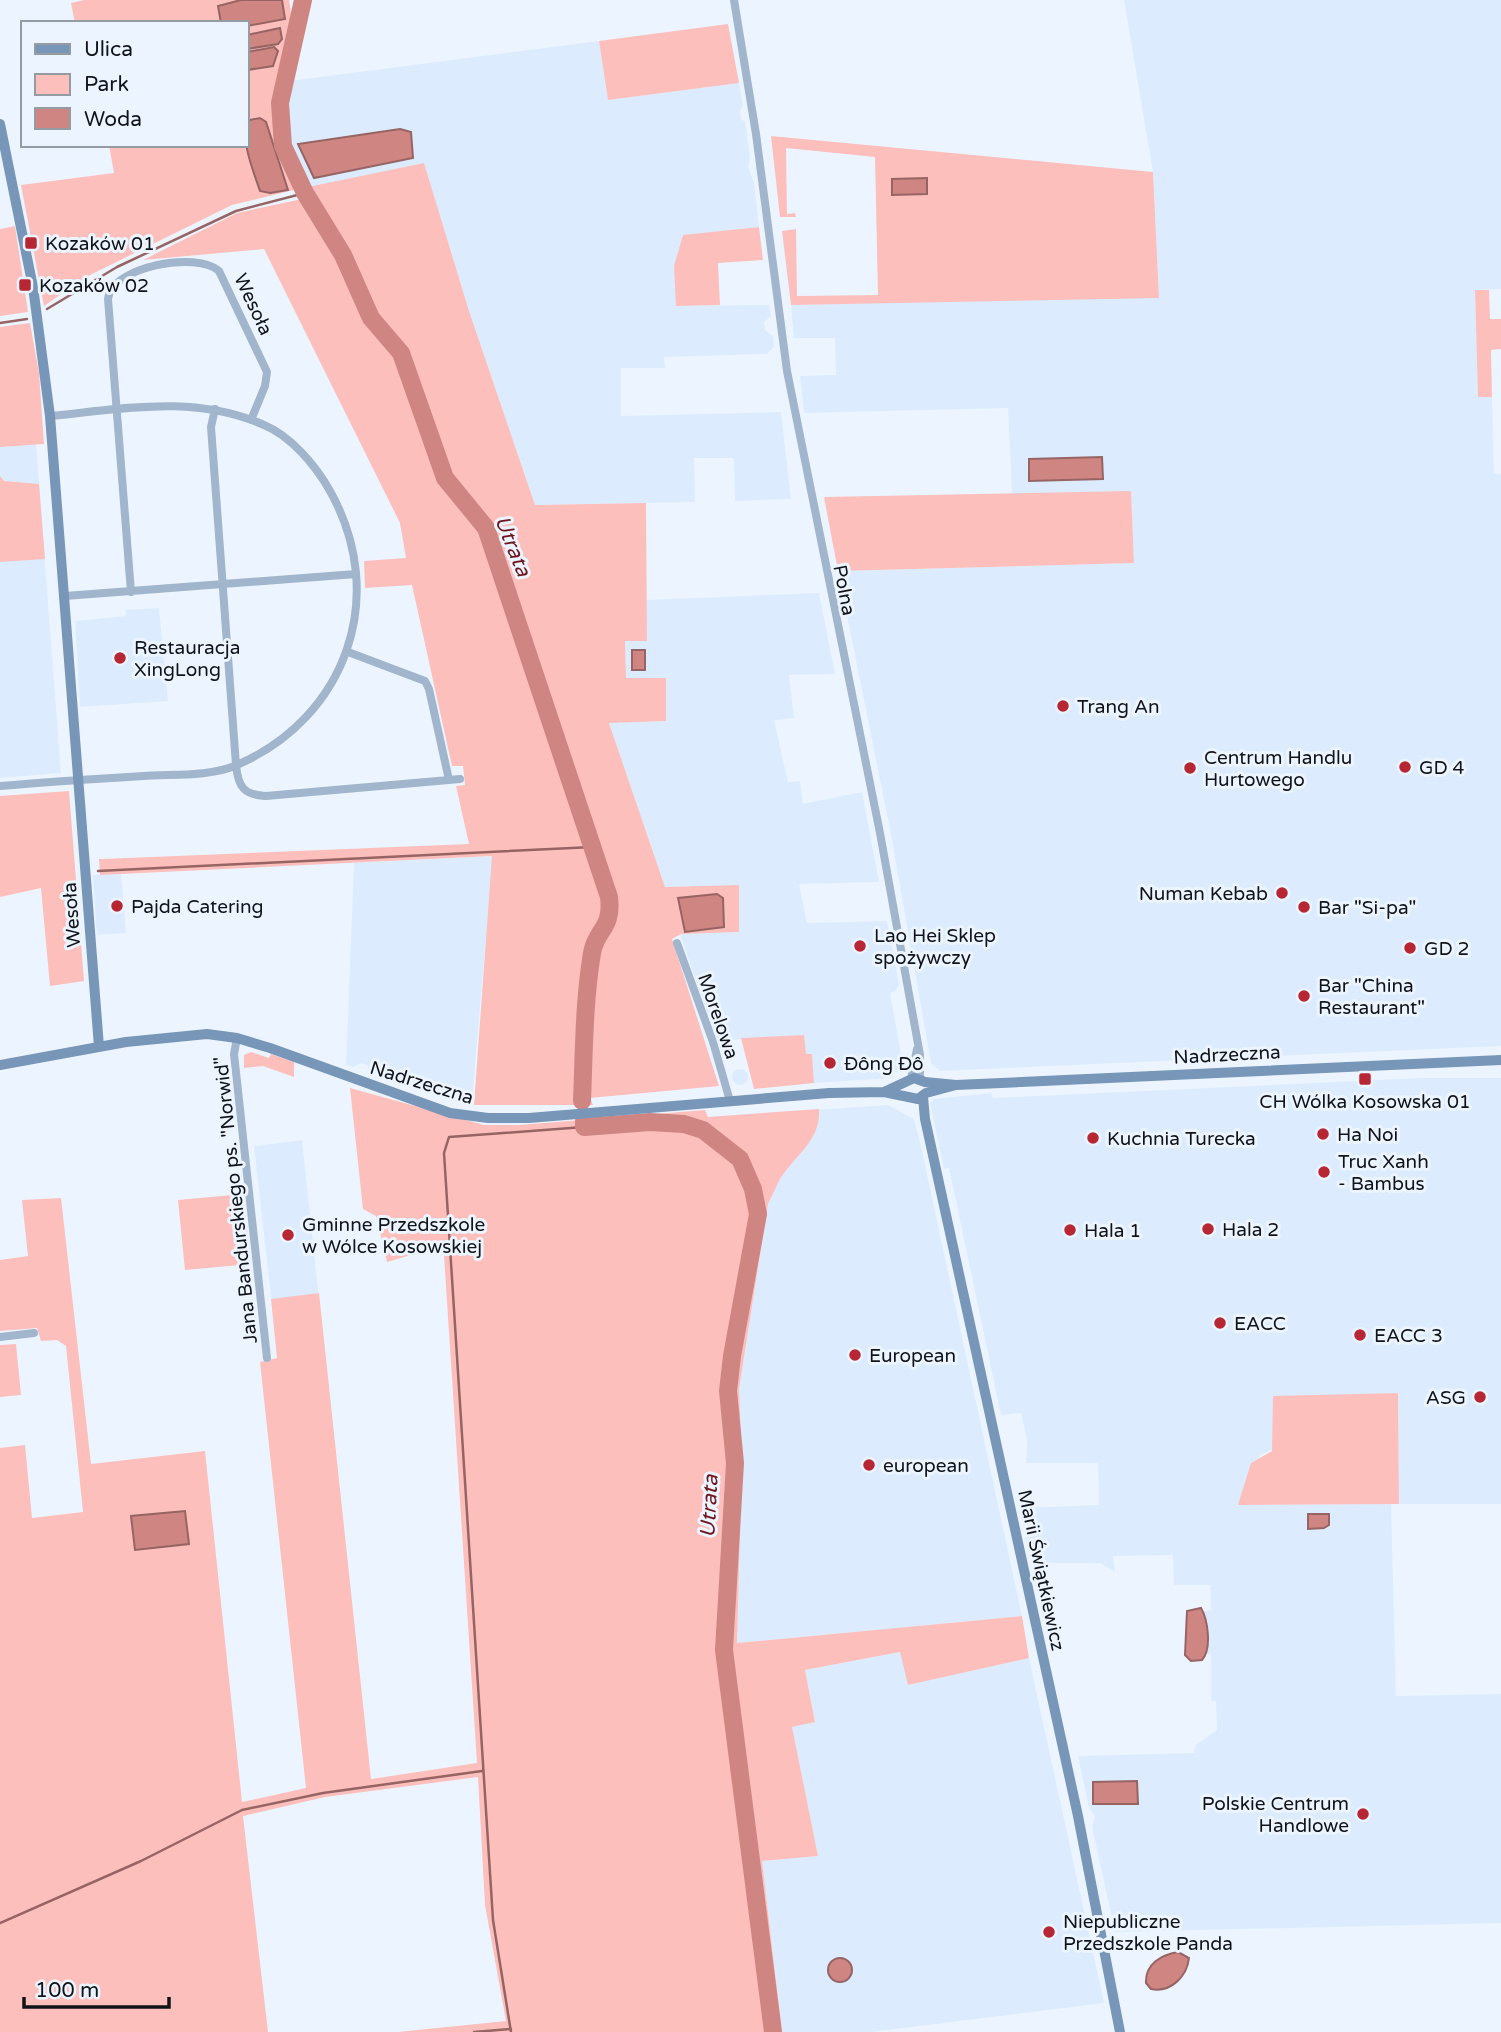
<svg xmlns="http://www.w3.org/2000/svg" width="1501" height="2032" font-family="'Varela Round',sans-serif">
<rect width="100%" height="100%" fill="#ecf5ff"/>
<path fill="#dcecfe" d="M1124,0H1501V289L1475,290L1478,397H1492L1494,473L1501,474V1046L940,1071L931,1063L890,829L838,571L1134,563L1131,492L1012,494L1008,408L804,413L800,376L836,375L835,338H794L791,305L1159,297L1153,172Z
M599,41L608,100L739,83L743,107L740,110L741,120L745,121L750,158L748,167L754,183L759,227L683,236L676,306L769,305L771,316L764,322L765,330L773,336L774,347L767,354L664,357L665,368H621V416L781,412L791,499L735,501L734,458H694L695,502L535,505L469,311L424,164L311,187L285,138L289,81Z
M36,444L61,773L0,778V447Z
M819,593L835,674L789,675L794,718L774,720L788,782L800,781L803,804L862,792L879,882L799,884L807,923L887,921L899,984L896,991L890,993L904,1071L893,1072V1078L814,1083L812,1054H805L804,1035L717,1041L680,934L739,932V885L665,887L609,723L665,721L626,679L625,641H647L646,600Z
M159,608L168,701L80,707L75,621L126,616V610Z
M493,856L472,1100L464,1099L460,1103L369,1072L368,1066L362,1063L353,1067L346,1065L354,863Z
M121,874L126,933L97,935L93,875Z
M732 1077a8 8 0 1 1 16 0a8 8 0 1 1-16 0Z
M1421,1078H1501V1504H1399L1398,1394L1260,1455L1239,1505L1391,1504L1396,1696L1501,1694V1923L1115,1932L1092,1826L1095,1816L1089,1808L1078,1756L1194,1753L1196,1745L1217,1730L1216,1701L1211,1700V1654H1207L1204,1611L1211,1610L1210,1585H1174L1173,1555L1113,1556L1115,1572L1100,1563H1035L1032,1551L1027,1549L1021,1508L1099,1505L1098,1463H1026L1027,1440L1021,1413L1001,1415L949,1168L944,1169L930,1104L934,1099L991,1093L993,1098Z
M888,1105L914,1119L920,1142L1022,1616L737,1643L742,1460L739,1389L768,1204L708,1117Z
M302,1140L325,1355L278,1358L254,1146Z
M901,1652L908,1685L1029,1658L1104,2003L870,2032H782L762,1861L818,1856L791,1727L815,1721L805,1670Z"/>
<path fill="#fcbfbc" d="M84,0H289C299,47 269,90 276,139C278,156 290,173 298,189L424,163L469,311L535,505L646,503L647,641H625L626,678H666V721L609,723L665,887L739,885V932L681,934L672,939L719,1086L590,1098L593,1105H474L492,856L100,875L99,859H102L469,844L456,786L465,785L463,766H452L412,585L365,588L364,561L406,558L400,523L264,249L143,260L237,213L302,199L298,189L232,205L86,277L44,306L21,185L114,173L109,145H247V23H75L71,3Z
M728,24L739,83L608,100L599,41Z
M771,136L1153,172L1159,298L791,305L782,231L796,229L797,296L878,295L875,157L786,148L787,214L795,213L796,217H780Z
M15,226L28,312L0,316V229Z
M759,227L763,260L718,263L720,305L676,306L674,266L683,235Z
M1475,290H1489L1490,319H1501V349L1491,350L1492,397H1478Z
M30,323L39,373L44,444L0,447V327Z
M0,476L4,481L39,484L45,559L0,562Z
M1131,491L1134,563L838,571L824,497Z
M69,791L84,981L50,986L41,888L0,897V796Z
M804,1035L806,1054H812L814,1083L754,1089L741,1038Z
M251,1052L269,1058L271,1054L294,1062V1077L263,1066L244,1068V1055Z
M350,1088L484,1125H519L705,1110L708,1117L819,1109C821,1141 796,1154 780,1179C776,1187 772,1196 768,1204L739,1389L742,1460L737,1643L1022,1616L1029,1658L908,1685L900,1652L805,1670L815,1722L792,1727L818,1856L762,1861L782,2032H398L506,2021L485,1905L478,1777L325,1797L243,1816L268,2032H0V1448L25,1445L32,1518L83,1512L66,1346L57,1340L41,1341L37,1328L0,1331V1260L28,1256L22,1200L61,1198L91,1464L205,1451L242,1802L306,1788L260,1362L277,1358L271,1299L319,1293L371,1779L477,1763L444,1255L425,1251L387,1262L376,1216L363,1209Z
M243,1194L251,1264L185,1270L178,1200Z
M16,1344L21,1395L0,1397V1345Z
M1398,1393L1399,1504L1238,1505L1251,1463L1272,1451L1273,1396Z"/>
<path fill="#cf8683" stroke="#966463" stroke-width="2" d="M241,0H282L285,19L247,26V23H221L218,6Z
M280,28L282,39L278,44L247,49V35Z
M274,47L278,51L273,66L247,70V52Z
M260,118L266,122L288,190L270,193L260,191C254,172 238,137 250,120Z
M400,129L411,132L413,158L314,178L298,144Z
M927,178V194L892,195V179Z
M1102,457L1103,479L1029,481V459Z
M632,650H645V670H632Z
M717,894L723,898L724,927L685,932L678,898Z
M185,1511L189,1544L135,1550L131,1516Z
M1308,1514H1329V1525L1324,1528L1308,1529Z
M1201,1608C1208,1620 1212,1649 1202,1660L1191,1661L1185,1655L1187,1611Z
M1137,1781L1138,1804H1093V1782Z
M1178,1952L1189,1958C1187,1977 1170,1993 1151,1989L1146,1983C1145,1964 1161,1955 1178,1952Z
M828 1970a12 12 0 1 1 24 0a12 12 0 1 1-24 0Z"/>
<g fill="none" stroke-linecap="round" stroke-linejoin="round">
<path stroke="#966463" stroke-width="2.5" d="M47,309L117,267L236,211L305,193
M0,323L27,319
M98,871L593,847
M0,1923L141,1861L242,1810L323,1793L482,1771
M474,2032L511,2029
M511,2032L493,1920L444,1153L449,1137L584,1127"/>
<path stroke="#cf8683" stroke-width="18" d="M303,0L280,103L283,146L305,193L343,255L371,318L401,353L445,478L486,528L609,897C613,929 596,929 592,953C584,1001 584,1051 582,1101
M584,1121V1127L650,1122L684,1124L703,1130L740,1159L753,1189L758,1214L732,1356L728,1391L735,1463L724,1650L773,2032"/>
<path stroke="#a1b5cc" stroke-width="8" d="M734,0L756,134L787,371L880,833L920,1055V1079
M215,409L211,427L236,765C238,787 244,795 266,796L460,779
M131,592L108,299C112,266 197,251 219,271L267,372L265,386L251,420
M65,596L356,574
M348,652L425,681L429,689L449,780
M0,786C48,782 95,779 143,776C173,774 209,777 237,765C347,717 389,596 330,491C316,466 291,436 264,425C194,394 123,409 50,416
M677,943L713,1042L730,1101
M237,1038L234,1054L267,1358
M911,1079L917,1049
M0,1337L34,1333"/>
<path stroke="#7896b8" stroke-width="10" d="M0,124L33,287L50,416L99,1047
M0,1065L126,1042L207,1034L237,1038L270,1048L450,1113L488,1118H529L829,1093L884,1092L918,1099L926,1093L956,1085
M884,1092L914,1078L925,1082L956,1085L1501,1060
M923,1097L925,1119L1078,1816L1120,2032"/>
</g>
<g fill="#b72633" stroke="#ecf5ff" stroke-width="2.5">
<rect x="24" y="236" width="14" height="14" rx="3.5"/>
<rect x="18" y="278" width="14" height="14" rx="3.5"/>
<circle cx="120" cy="658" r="7"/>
<circle cx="1063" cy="706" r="7"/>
<circle cx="1405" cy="767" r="7"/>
<circle cx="1190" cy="768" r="7"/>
<circle cx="1282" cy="893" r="7"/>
<circle cx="117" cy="906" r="7"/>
<circle cx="1304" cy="907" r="7"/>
<circle cx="860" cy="946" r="7"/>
<circle cx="1410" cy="948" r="7"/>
<circle cx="1304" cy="996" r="7"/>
<circle cx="830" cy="1063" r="7"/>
<rect x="1358" y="1072" width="14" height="14" rx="3.5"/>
<circle cx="1323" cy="1134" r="7"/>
<circle cx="1093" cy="1138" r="7"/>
<circle cx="1324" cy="1172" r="7"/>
<circle cx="1208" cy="1229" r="7"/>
<circle cx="1070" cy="1230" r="7"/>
<circle cx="288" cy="1235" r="7"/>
<circle cx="1220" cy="1323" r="7"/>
<circle cx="1360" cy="1335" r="7"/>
<circle cx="855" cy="1355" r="7"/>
<circle cx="1480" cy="1397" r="7"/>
<circle cx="869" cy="1465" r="7"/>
<circle cx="1363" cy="1814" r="7"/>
<circle cx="1049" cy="1932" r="7"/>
</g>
<g text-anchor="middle" stroke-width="6" stroke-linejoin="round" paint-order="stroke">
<g font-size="19" fill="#101418" stroke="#ecf5ff" text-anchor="start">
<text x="45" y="250">Kozaków 01</text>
<text x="39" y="292">Kozaków 02</text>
<text x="134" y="654">Restauracja<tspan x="134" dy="22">XingLong</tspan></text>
<text x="1077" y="713">Trang An</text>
<text x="1204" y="764">Centrum Handlu<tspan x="1204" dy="22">Hurtowego</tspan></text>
<text x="1419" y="774">GD 4</text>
<text x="1268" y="900" text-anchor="end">Numan Kebab</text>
<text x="131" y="913">Pajda Catering</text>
<text x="1318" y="914">Bar "Si-pa"</text>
<text x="874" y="942">Lao Hei Sklep<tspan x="874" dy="22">spożywczy</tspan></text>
<text x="1424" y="955">GD 2</text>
<text x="1318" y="992">Bar "China<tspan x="1318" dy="22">Restaurant"</tspan></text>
<text x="844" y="1070">Đông Đô</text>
<text x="1365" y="1108" text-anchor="middle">CH Wólka Kosowska 01</text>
<text x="1337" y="1141">Ha Noi</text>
<text x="1107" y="1145">Kuchnia Turecka</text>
<text x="1338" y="1168">Truc Xanh<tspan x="1338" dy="22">- Bambus</tspan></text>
<text x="302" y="1231">Gminne Przedszkole<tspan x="302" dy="22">w Wólce Kosowskiej</tspan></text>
<text x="1222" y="1236">Hala 2</text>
<text x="1084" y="1237">Hala 1</text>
<text x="1234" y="1330">EACC</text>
<text x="1374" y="1342">EACC 3</text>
<text x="869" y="1362">European</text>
<text x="1466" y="1404" text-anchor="end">ASG</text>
<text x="883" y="1472">european</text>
<text x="1349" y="1810" text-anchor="end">Polskie Centrum<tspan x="1349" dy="22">Handlowe</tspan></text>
<text x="1063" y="1928">Niepubliczne<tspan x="1063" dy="22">Przedszkole Panda</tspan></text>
</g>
<g font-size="19" fill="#101418" stroke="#ecf5ff">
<text transform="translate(254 304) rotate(65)" y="7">Wesoła</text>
<text transform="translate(845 590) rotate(79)" y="7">Polna</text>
<text transform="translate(71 915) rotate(-94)" y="7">Wesoła</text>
<text transform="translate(719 1016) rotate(71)" y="7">Morelowa</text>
<text transform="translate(1227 1054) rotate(-3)" y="7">Nadrzeczna</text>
<text transform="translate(422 1082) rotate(17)" y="7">Nadrzeczna</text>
<text transform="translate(235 1200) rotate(-96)" y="7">Jana Bandurskiego ps. "Norwid"</text>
<text transform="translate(1042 1570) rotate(78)" y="7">Marii Świątkiewicz</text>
</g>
<g font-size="21" font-style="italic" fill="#6e181e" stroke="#ecf5ff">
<text transform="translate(513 546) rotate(68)" y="7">Utrata</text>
<text transform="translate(709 1506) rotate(-87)" y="7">Utrata</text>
</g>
</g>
<rect x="21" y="21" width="228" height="126" fill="#ecf5ff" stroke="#949ba3" stroke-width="2"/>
<rect x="35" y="44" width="35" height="10" fill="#7896b8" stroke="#949ba3" stroke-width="2"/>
<text x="84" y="56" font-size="21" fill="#101418">Ulica</text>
<rect x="35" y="74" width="35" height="21" fill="#fcbfbc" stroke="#949ba3" stroke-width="2"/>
<text x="84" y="91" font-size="21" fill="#101418">Park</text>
<rect x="35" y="108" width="35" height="21" fill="#cf8683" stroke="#949ba3" stroke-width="2"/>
<text x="84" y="126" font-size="21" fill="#101418">Woda</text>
<path d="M24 1997v10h145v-10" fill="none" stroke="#101418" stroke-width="3.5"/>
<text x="35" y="1997" font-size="21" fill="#101418" stroke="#ecf5ff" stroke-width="5" paint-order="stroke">100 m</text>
</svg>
